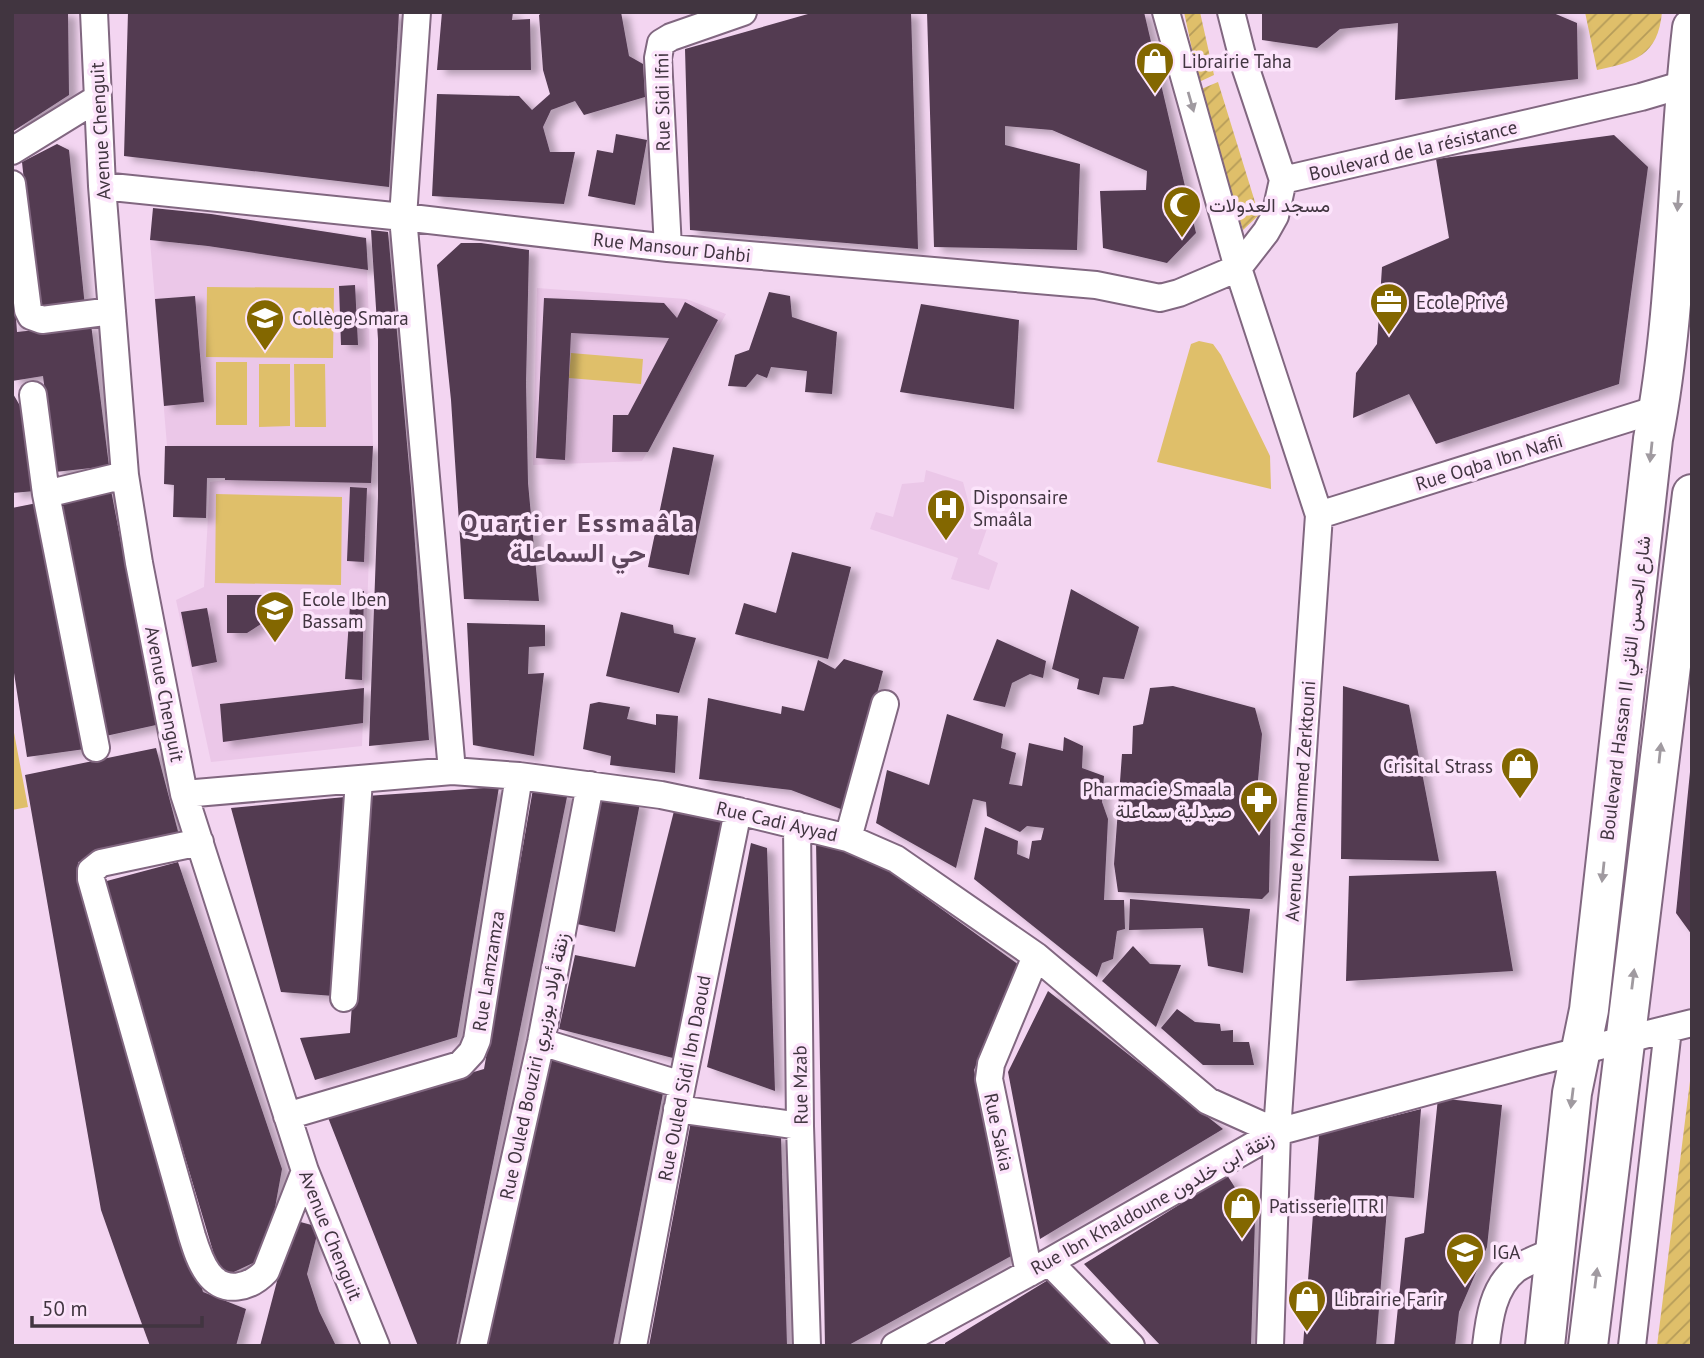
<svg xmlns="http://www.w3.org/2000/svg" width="1704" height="1358" font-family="'PT Sans',Vazirmatn,sans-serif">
<defs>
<pattern id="garden-furrows" width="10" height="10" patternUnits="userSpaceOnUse" patternTransform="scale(1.75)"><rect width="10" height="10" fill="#dfbf6a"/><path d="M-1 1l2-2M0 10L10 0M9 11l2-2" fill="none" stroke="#b69c59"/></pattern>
<filter id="shadow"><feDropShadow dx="8" dy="4.5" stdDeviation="3.5" flood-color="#0004"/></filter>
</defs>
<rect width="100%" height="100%" fill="#f3d5f1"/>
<path fill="#ebc7e8" d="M211,214L366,238L373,446L362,746L211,762L176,600L204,587L210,482L225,480V446H167L150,240L208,246Z
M537,288L686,299L726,314L642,461L533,465Z
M926,470L963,482L971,512L990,520L978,554L998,563L989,590L951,579L958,558L870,529L876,512L893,517L902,484L924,482Z"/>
<path fill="#dfbf6a" d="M207,287L334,288L333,358L206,357Z
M1199,341L1213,344L1221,355L1270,456L1271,489L1157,462L1191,344Z
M571,353L643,359L641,384L569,378Z
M216,362H247V425H216Z
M259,364H290V426L259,427Z
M294,364H325L326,427H295Z
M216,494L342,497L341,585L215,583Z
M12,722L28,807L12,810Z"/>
<path fill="url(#garden-furrows)" d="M1184,12H1200L1214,75L1199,82Z
M1585,12H1662C1658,56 1635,62 1597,70Z
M1218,82L1259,215L1243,230L1199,90Z
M1692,1077V1346H1657L1690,1081Z"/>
<path fill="#523a51" filter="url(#shadow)" d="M12,12H68L69,95L12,132Z
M128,12H399L389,187L124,156Z
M442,12H513L512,20L530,19L531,70H437Z
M543,12H621L629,56L643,64L645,97L584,115L575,101L551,110L543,127L550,152H575L564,204L432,196L437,94L519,96L532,110L550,94L543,70L539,15Z
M815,12H911L918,249L690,230L685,49Z
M927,12H1144L1196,233L1167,263L1103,248L1100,191L1146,190L1147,171L1052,130L1005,126V145L1080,164L1077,250L934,247Z
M1262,12H1551L1577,23L1578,79L1395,100L1398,23L1340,29L1317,48L1262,40Z
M616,134L647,140L635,205L588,196L597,150L613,153Z
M1614,135L1648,167L1619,384L1436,444L1409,394L1353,418L1356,373L1377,344L1382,267L1449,238L1436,159Z
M57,144L69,150L85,307L38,313L22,162Z
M153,208L211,214L366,238L368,270L208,246L150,240Z
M371,230L388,232L411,488L429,740L369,746L378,497V339Z
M461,243H481L529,250L526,383L528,483L539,601L464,599L451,400L437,265Z
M355,285L358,345H341L339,286Z
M12,289H14L17,332L91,324L109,466L55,472L43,376L12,381Z
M769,292L790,296L792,317L837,332L832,394L805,392L807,371L771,367L767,378L757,374L746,387L728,386L735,355L749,350Z
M195,296L204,402L164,406L155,299Z
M544,298L664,303L677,318L685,302L718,320L648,452H612L613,415H628L669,338L571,333L565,460L536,458Z
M921,304L1019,320L1014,409L900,392Z
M12,392L23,411L35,491L12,493Z
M165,446H373L371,483L225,480V478H207L206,518L173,517L174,485L164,484Z
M673,447L714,455L689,575L648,567Z
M110,485L156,725L101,737L59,503Z
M350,487L367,488L364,562L347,561Z
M37,503L85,749L27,757L12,660V508Z
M792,552L851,567L828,659L735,634L744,603L776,613Z
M1071,589L1139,627L1124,679L1103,677L1099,695L1077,689L1079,679L1052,669Z
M351,591H364L362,680L345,679Z
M227,595H267L266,616L261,624L247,633H227Z
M207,608L217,662L192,667L181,612Z
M621,612L673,625L674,633L696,638L679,693L606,676Z
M467,623L545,625V646L529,647L528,674L544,673L534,756L473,745Z
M997,639L1046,661L1043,678L1030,674L1012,683L1005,707L973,700Z
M844,659L883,671L846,811L791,790L699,779L708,698L781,714L782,706L804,711L818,660L835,669Z
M1173,686L1255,708L1262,734L1257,792L1271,794L1269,892L1262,899L1118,892L1114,864L1122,754H1132L1133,726L1143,724L1150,688Z
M1343,686L1409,705L1439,861L1341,859Z
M364,688L363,723L223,742L220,704Z
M599,702L630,707L627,719L656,725V714L678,716L675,773L610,765L611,756L583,749L590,704Z
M947,714L1003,734L1001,748L1016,753L1009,784L1022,786L1029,743L1063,751L1064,737L1083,746L1082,768L1104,776L1102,802L1108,819L1104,900H1124L1125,929L1117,931L1113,959L1102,963L1097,977L974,879L985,827L1018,841L1017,854L1029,859L1032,841L1041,840L1044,828L1027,826L1020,832L987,816L986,802L973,799L956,868L876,823L887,770L929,785Z
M156,748L180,839L78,862L203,1292L246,1309L236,1346H150L125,1278L101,1210L25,775Z
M1690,772H1692V935L1676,913Z
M499,787L457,1037L315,1080L300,1038L350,1033L366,796Z
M533,789L568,792L456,1346H418L327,1115L484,1069Z
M601,796L640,803L615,932L577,924Z
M345,797L334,996L281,992L231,808Z
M675,807L724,816L673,1058L559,1029L575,955L635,967Z
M816,841L864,853L1019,965L974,1070L1013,1255L847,1346H825Z
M751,843L767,848L775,1091L707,1067Z
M178,862L282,1169L266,1257L221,1278L103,882Z
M1496,871L1513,971L1346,981L1349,876Z
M1130,899L1250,909L1243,973L1208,966L1203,928L1129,930Z
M1133,946L1150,964L1181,965L1156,1027L1102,981Z
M1048,991L1223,1129L1040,1239L1008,1072Z
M1177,1009L1195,1022L1220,1024L1221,1031L1233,1030V1042H1249L1254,1065H1203L1161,1028Z
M552,1059L664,1088L613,1346H485Z
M1438,1098L1502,1105L1487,1247L1459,1312L1455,1346H1394L1405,1238L1424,1233Z
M1421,1109L1414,1198L1388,1196L1376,1346H1303L1319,1135Z
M692,1116L781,1137L787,1346H649Z
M1227,1175L1255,1219L1251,1346H1161L1084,1264Z
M293,1220L319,1227L307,1274L319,1311L336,1346H260Z
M1053,1277L1121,1346H945V1343Z"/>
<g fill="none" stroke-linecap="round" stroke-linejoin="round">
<defs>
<path id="street" d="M94,12L102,186L125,475L139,563L184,794L305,1171L376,1346
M417,12L403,217L452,771
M1166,12L1238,268L1319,515L1277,1132L1270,1346
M1231,12L1244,63L1283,180
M12,151L98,98
M12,184L28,310L31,316L42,320L112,311
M102,186L403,217L668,248L1096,285L1160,298L1179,293L1238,268
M668,248L658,58L661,43L671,37L743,12
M1238,268L1266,232L1275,216L1283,180L1641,97L1685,84
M33,395L46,494L96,748
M46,494L125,475
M1319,515L1658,409
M184,794L452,771L519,776L661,795L738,811L848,838L896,859L1036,956L1208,1101L1277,1132
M797,825L800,1126L807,1346
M848,838L885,704
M200,842L101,863L91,871V879L192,1236C196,1249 200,1262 208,1273C224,1295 250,1288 266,1271L305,1171
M344,998L359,780
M541,1042L682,1085
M677,1109L800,1126
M287,1116L460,1065L472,1052L477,1040L519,776
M1049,1262L1131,1346
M1029,1273L989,1079L991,1064L1036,956
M473,1346L541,1042L590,785
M633,1346L682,1085L738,811
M895,1346L1049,1262L1277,1132L1536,1062L1692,1023
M1486,1346C1489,1319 1493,1287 1516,1269C1528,1261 1544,1256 1557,1250
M1632,1346L1668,1029"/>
<path id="primary" d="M1545,1346L1572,1093L1589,1010L1653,439C1679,304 1676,165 1692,28
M1588,1346L1692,494"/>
</defs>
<use href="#street" stroke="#816780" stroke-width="30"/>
<use href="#primary" stroke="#816780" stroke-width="42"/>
<use href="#street" stroke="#fff" stroke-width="26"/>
<use href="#primary" stroke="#fff" stroke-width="38"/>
</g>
<defs><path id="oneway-solid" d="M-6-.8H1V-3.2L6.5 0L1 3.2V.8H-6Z" transform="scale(1.75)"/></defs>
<g fill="#a09aa0">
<use href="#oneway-solid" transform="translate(1191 102) rotate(74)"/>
<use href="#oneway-solid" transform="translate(1678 201) rotate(94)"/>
<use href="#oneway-solid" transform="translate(1651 452) rotate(96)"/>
<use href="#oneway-solid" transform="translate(1660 753) rotate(-84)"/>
<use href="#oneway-solid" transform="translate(1603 872) rotate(96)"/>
<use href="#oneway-solid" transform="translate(1633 979) rotate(-83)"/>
<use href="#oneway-solid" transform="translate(1572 1098) rotate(97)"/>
<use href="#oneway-solid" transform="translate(1596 1278) rotate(-83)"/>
</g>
<defs>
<symbol id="shop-pin" viewBox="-11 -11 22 30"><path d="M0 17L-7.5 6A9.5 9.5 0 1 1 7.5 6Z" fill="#836700" stroke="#fce4fb"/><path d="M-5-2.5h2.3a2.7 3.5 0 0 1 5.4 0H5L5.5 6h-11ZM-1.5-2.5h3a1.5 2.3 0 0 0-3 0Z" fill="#fff"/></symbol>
<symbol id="mosque-pin" viewBox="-11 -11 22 30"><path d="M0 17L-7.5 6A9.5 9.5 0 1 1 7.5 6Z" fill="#836700" stroke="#fce4fb"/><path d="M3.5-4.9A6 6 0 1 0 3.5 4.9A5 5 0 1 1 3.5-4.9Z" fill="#fff"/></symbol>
<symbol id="office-pin" viewBox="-11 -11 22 30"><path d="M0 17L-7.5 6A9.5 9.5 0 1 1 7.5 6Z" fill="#836700" stroke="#fce4fb"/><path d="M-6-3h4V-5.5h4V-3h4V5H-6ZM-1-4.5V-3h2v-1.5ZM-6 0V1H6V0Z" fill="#fff"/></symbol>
<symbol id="school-pin" viewBox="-11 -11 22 30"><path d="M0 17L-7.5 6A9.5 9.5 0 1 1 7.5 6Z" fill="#836700" stroke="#fce4fb"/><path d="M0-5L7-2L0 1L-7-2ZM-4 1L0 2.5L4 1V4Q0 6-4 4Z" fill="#fff"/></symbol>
<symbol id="hospital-pin" viewBox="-11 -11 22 30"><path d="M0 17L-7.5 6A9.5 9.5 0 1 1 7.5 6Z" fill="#836700" stroke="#fce4fb"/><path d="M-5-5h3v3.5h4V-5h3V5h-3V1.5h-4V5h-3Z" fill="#fff"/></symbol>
<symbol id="pharmacy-pin" viewBox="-11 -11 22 30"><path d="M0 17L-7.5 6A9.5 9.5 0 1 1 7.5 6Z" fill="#836700" stroke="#fce4fb"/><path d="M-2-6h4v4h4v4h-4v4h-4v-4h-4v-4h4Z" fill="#fff"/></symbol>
<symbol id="university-pin" viewBox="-11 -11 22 30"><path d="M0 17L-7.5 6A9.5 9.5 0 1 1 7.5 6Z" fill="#836700" stroke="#fce4fb"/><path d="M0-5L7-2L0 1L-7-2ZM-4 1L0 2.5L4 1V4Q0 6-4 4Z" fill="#fff"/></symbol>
</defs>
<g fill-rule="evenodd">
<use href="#shop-pin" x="1133" y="39" width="44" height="60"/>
<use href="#mosque-pin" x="1160" y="183" width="44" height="60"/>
<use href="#office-pin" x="1367" y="280" width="44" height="60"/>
<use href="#school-pin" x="243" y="296" width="44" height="60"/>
<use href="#hospital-pin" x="924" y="486" width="44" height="60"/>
<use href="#school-pin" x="253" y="588" width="44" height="60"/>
<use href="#shop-pin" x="1498" y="744" width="44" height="60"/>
<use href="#pharmacy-pin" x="1237" y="778" width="44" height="60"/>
<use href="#shop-pin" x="1220" y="1184" width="44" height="60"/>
<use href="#university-pin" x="1443" y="1230" width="44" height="60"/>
<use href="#shop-pin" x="1285" y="1277" width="44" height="60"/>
</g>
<g text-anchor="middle" stroke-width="7" stroke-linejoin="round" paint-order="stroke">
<g font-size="19" fill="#413540" stroke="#fce4fb" text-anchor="start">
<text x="1182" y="68">Librairie Taha</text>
<text x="1209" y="212">مسجد العدولات</text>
<text x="1416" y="309">Ecole Privé</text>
<text x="292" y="325">Collège Smara</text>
<text x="973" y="504">Disponsaire<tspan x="973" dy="22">Smaâla</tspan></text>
<text x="302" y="606">Ecole Iben<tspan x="302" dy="22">Bassam</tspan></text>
<text x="1493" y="773" text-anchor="end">Crisital Strass</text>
<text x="1232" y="796" text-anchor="end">Pharmacie Smaala<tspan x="1232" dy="22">صيدلية سماعلة</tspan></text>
<text x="1269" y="1213">Patisserie ITRI</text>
<text x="1492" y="1259">IGA</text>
<text x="1334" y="1306">Librairie Farir</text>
</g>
<g font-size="19" fill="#413540" stroke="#fce4fb">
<text transform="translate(662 102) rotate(-91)" y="7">Rue Sidi Ifni</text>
<text transform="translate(100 131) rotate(-93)" y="7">Avenue Chenguit</text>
<text transform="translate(1413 150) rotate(-13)" y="7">Boulevard de la résistance</text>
<text transform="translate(672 247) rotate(6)" y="7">Rue Mansour Dahbi</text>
<text transform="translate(1489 462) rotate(-17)" y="7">Rue Oqba Ibn Nafii</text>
<text transform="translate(1625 688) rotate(-83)" y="7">Boulevard Hassan II شارع الحسن الثاني</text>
<text transform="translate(165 694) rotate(79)" y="7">Avenue Chenguit</text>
<text transform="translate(1300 801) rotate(-86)" y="7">Avenue Mohammed Zerktouni</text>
<text transform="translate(777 821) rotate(13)" y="7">Rue Cadi Ayyad</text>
<text transform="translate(488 971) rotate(-81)" y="7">Rue Lamzamza</text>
<text transform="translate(534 1066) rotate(-78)" y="7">Rue Ouled Bouziri زنقة أولاد بوزيري</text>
<text transform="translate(684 1078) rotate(-79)" y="7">Rue Ouled Sidi Ibn Daoud</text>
<text transform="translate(800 1085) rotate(-91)" y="7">Rue Mzab</text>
<text transform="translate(999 1132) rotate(78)" y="7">Rue Sakia</text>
<text transform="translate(1152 1203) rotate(-29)" y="7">Rue Ibn Khaldoune زنقة ابن خلدون</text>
<text transform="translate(331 1235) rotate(68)" y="7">Avenue Chenguit</text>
</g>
<g font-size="26" font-weight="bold" letter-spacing="2" fill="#5d455c" stroke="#fce4fb">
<text x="578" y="532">Quartier Essmaâla<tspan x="578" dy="30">حي السماعلة</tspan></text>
</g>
</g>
<rect width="1704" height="1358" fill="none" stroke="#413540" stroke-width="28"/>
<path d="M32 1316v10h170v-10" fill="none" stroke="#413540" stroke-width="3.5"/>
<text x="42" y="1316" font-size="21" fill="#413540" stroke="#fce4fb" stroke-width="5" paint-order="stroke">50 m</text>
</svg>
